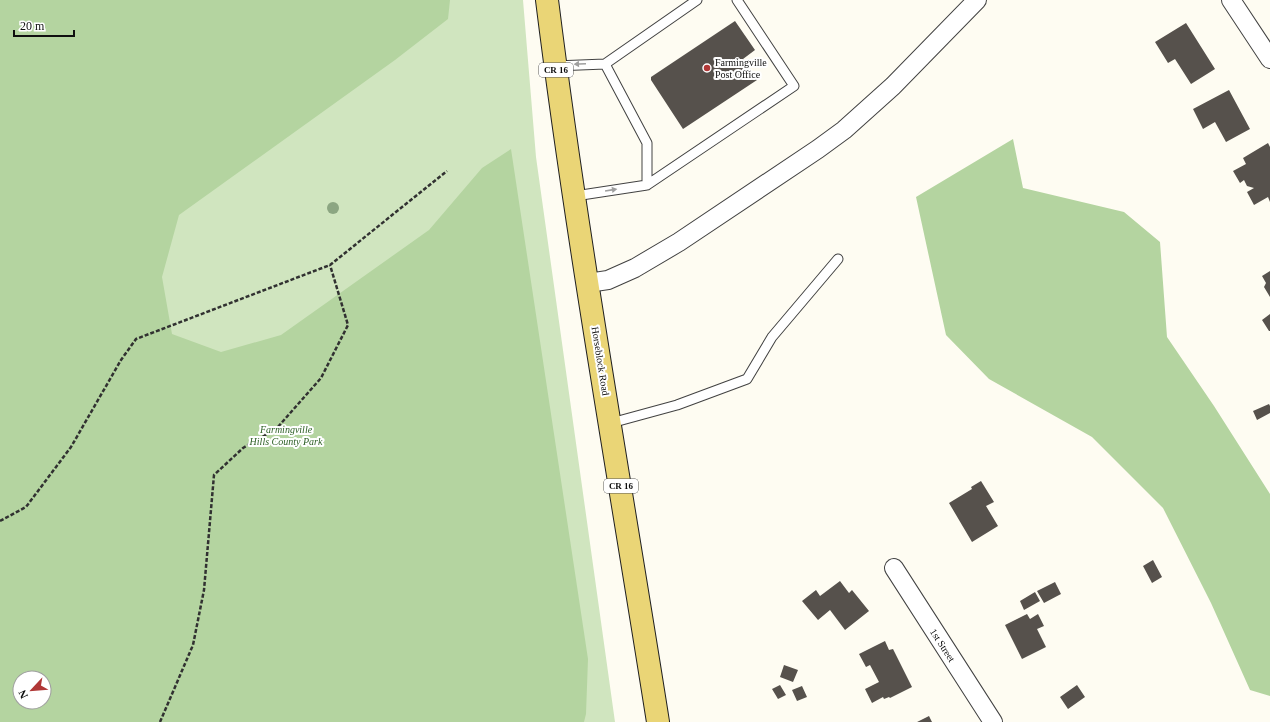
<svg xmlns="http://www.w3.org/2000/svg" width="1270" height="722" font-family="Georgia,serif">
<rect width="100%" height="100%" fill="#fefcf2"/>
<path fill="#d0e5bf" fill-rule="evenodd" d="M0,0H523L536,157L615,722H0ZM20,678H44V702H20Z"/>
<path fill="#b4d4a0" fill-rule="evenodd" d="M0,0H450L448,19L395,60L179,215L162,277L172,334L221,352L281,335L429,230L482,168L511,149L588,659L586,714L584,722H0ZM20,678H44V702H20Z
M1013,139L1023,188L1124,212L1160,242L1167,337L1214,406L1270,494V696L1250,690L1211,603L1163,508L1092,437L989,379L946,335L916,197Z"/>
<path fill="#56514c" d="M735,21L755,50L743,59L757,80L683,129L651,80V77Z
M1186,23L1215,69L1191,84L1175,59L1168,63L1155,42Z
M1229,90L1250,129L1226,142L1215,122L1203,129L1193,109Z
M1268,143L1270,147V202L1268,197L1254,205L1247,192L1254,188L1247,186L1244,180L1240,183L1233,171L1246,164L1243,158Z
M1270,271V297L1264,287L1266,283L1262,276Z
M1270,314V331H1269L1262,320Z
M1269,404L1270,406V413L1257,420L1253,411Z
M981,481L994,502L986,506L998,526L972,542L949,503L972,489L971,487Z
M1153,560L1162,577L1152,583L1143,566Z
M840,581L849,593L852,590L869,611L845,630L830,610L818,620L802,601L816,590L820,596Z
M1055,582L1061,594L1044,603L1037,591Z
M1035,592L1040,601L1024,610L1020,601Z
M1027,614L1030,619L1038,614L1044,626L1037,629L1046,647L1022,659L1005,625Z
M885,641L889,650L893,649L912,687L890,698L889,697L884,699L883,697L872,703L865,689L879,682L870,665L866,667L859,654Z
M784,665L798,670L793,682L780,677Z
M780,685L786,695L778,699L772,689Z
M1077,685L1085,697L1068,709L1060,697Z
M802,686L807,697L797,701L792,690Z
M929,716L932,722H917Z"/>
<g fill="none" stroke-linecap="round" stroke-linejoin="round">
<defs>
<path id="service" d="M605,64L647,143V185
M555,66L605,64L697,0
M575,196L647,185L794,86L737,0
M611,423L677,405L747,379L772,337L838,259"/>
<path id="minor" d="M1231,0L1270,59
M588,283L608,280L635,268L679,242L818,149L844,130L893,86L977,0
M894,568L993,722"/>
<path id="primary" d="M547,0C577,241 620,481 658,722"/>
</defs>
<use href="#service" stroke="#424242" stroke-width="11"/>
<use href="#minor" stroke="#424242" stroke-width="20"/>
<use href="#primary" stroke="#202020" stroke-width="24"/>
<path stroke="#313131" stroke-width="2.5" stroke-dasharray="4 2" stroke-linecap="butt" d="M0,521L26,507L71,447L121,360L136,339L330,265L447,171
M160,722L193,645L204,590L214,475L243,448L277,428L321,378L348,325L330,265"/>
<use href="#service" stroke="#fff" stroke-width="9"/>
<use href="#minor" stroke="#fff" stroke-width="18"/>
<use href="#primary" stroke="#ead576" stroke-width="22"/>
</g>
<circle fill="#8ca682" cx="333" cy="208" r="6"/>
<defs><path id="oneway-solid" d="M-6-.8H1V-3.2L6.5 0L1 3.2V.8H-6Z"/></defs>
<g fill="#9f9f9f">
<use href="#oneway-solid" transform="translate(580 64) rotate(177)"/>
<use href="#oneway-solid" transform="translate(611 190) rotate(-9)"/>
</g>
<circle fill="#b03736" stroke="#fff" stroke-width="1.5" cx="707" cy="68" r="4"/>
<g text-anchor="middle" stroke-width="4" stroke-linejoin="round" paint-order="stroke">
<g fill="#fff" stroke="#575757" stroke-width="1">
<rect x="539" y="63" width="34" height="14" rx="3"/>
<rect x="604" y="479" width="34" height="14" rx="3"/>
</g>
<g font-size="9" font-weight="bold" fill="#0f0f0f">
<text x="556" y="73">CR 16</text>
<text x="621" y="489">CR 16</text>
</g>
<g font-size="10" fill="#0f0f0f" stroke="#fff" text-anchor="start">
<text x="715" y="66">Farmingville<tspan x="715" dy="12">Post Office</tspan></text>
</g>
<g font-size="10" fill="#0f0f0f" stroke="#fff">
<text transform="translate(601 361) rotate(81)" y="4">Horseblock Road</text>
<text transform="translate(943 645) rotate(57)" y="4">1st Street</text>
</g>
<g font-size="10" font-style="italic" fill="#2e6026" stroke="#fff">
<text x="286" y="433">Farmingville<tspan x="286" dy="12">Hills County Park</tspan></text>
</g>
</g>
<g transform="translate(32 690) rotate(244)"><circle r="19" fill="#ffffff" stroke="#9f9f9f"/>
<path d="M0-3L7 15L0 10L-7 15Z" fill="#b03736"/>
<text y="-6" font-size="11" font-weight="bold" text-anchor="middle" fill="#0f0f0f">N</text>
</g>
<path d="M14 30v6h60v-6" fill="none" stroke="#0f0f0f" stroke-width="2"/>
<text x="20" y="30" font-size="12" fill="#0f0f0f" stroke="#ffffff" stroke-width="3" paint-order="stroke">20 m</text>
</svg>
